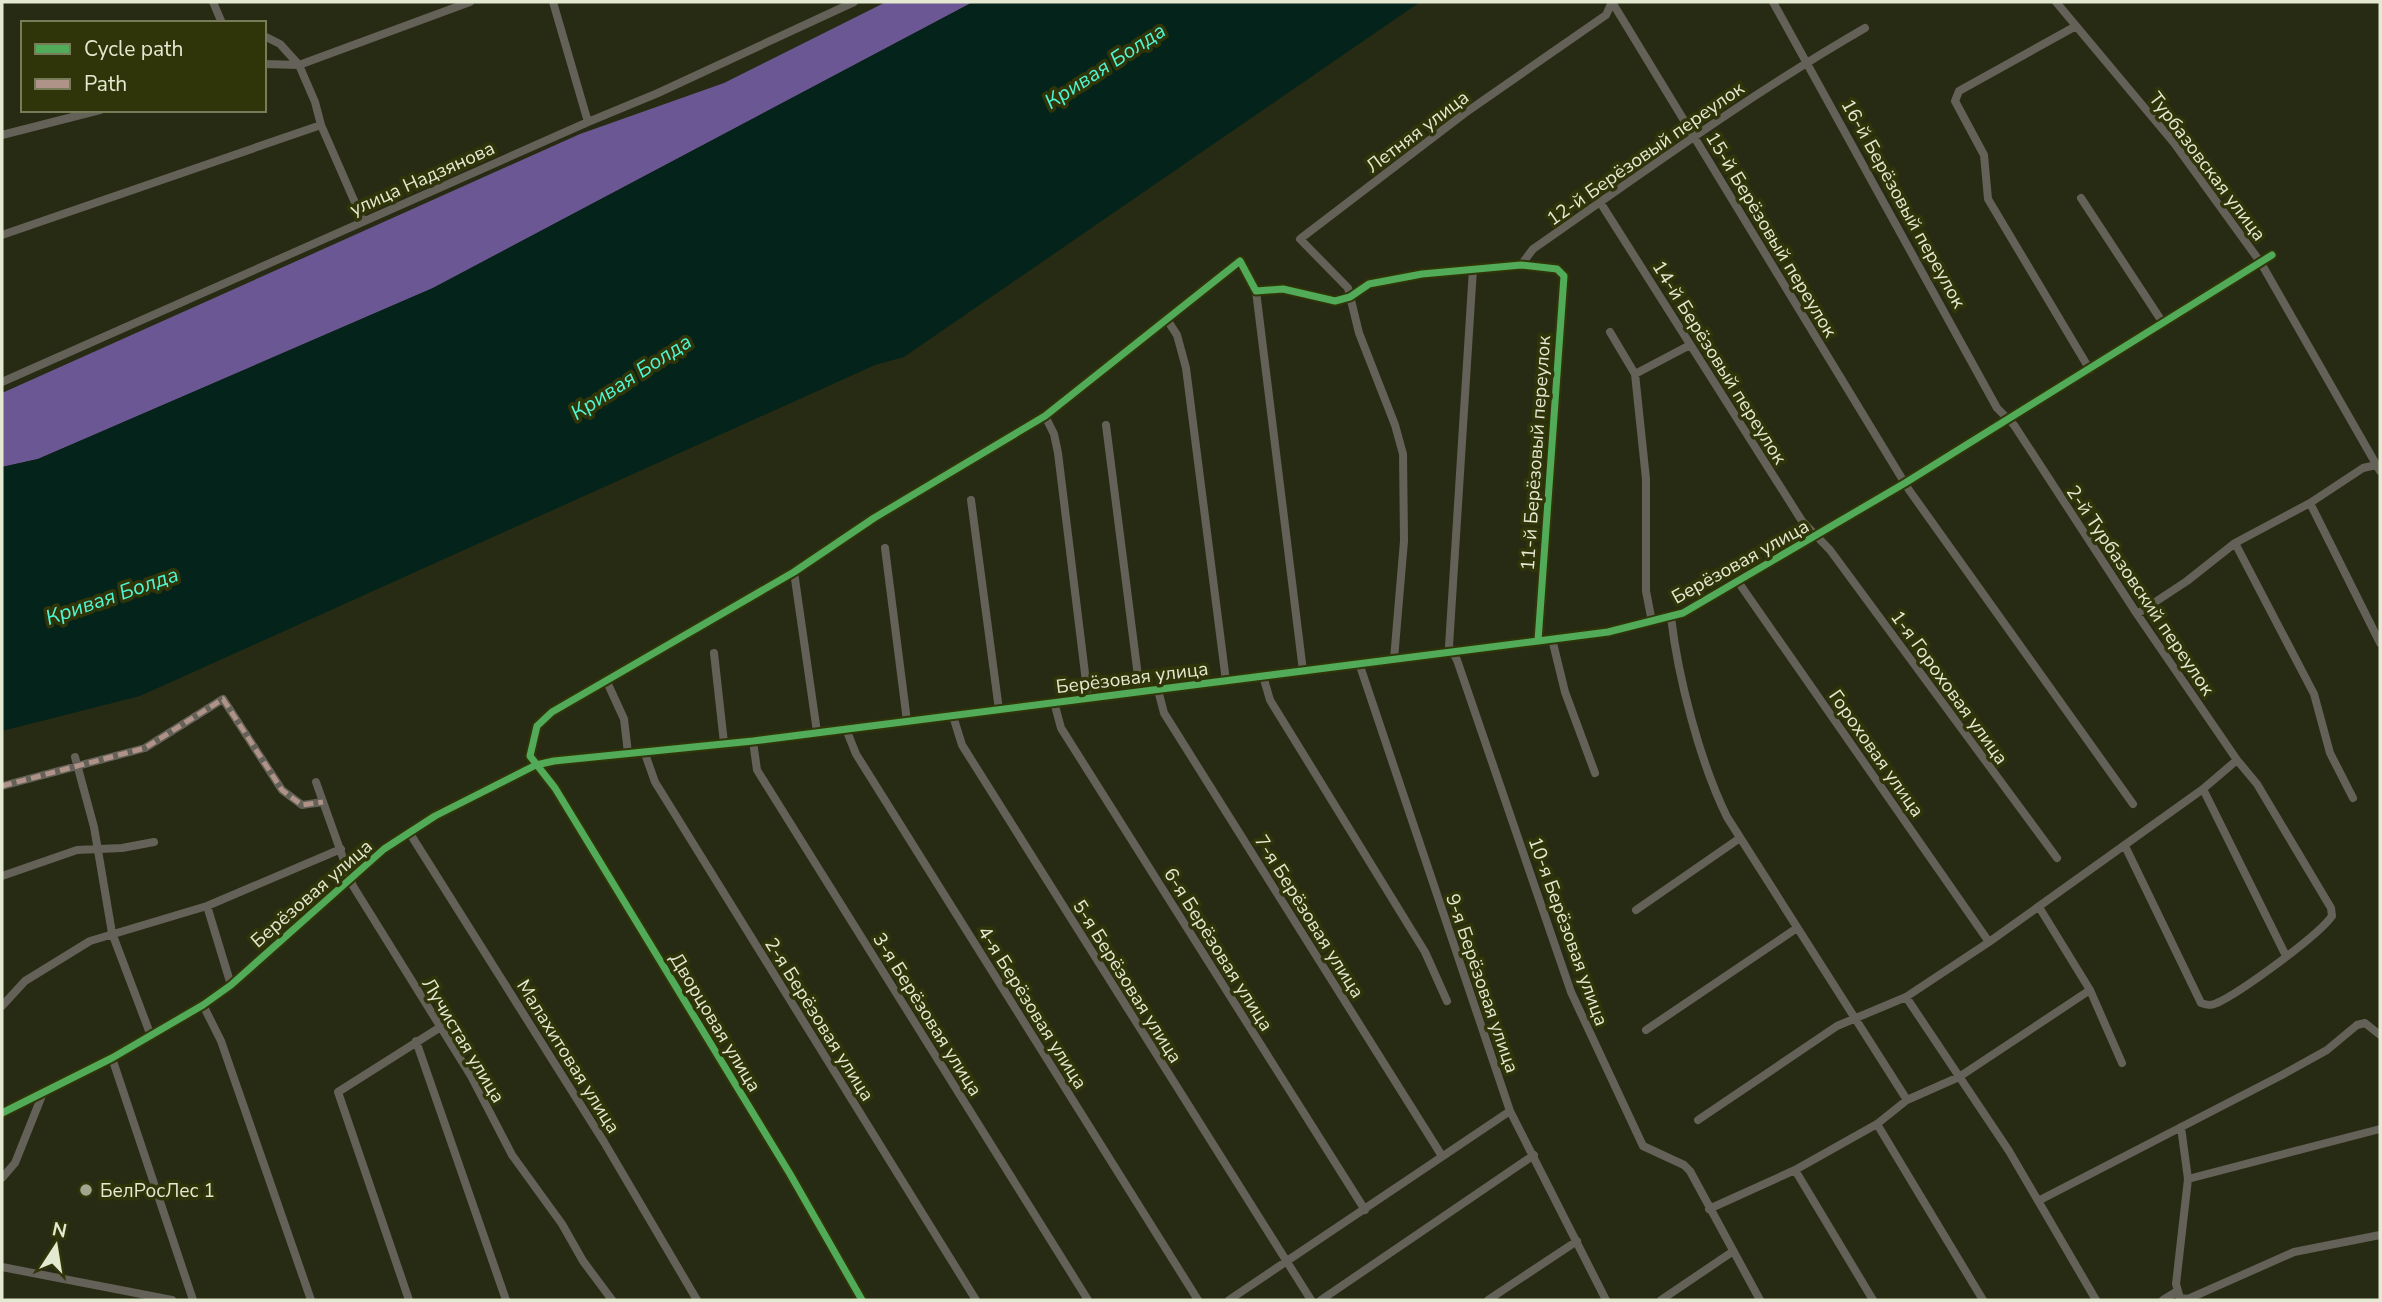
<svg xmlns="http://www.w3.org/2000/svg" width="2382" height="1302" font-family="'Nunito Sans',sans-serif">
<rect width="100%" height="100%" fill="#282b13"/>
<path fill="#6a5793" d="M886,2H973L433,288L38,459L2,467V393L580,134L724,83Z"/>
<path fill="#04231a" d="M973,2H1420L904,357L875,365L140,696L2,731V467L38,459L433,288Z"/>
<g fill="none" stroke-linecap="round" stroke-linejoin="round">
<path stroke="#646158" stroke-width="8" d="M213,2L222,23
M553,2L588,122
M1612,2L1909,490L2133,804
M2056,2L2174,143L2261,263L2380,471
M2076,26L1959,91L1955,101L1984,155L1988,199L2090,370
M264,36L280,44L299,65L315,102L321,125L363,221
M264,64L299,65L470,2
M2,135L100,110
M2081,198L2163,323
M1600,202L1802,521L1830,550L2057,858
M2,235L321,125
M1521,265L1533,249C1642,173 1749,95 1865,28
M1473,269L1449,646L1457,660L1571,992L1643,1146L1684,1165L1690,1171L1760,1300
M1256,291L1303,671
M1166,318L1177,335L1186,368L1226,681
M1610,332L1635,374L1646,479V591L1652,622
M1635,374L1690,345
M2,382L588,122L658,93L854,2
M1045,416L1054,434L1058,453L1088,698
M1106,425L1140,692
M971,500L999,710
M2310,503L2380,643
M2235,543L2314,694L2330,753L2353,798
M885,548L907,721
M794,572L817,732
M1739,583L1989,942
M2137,614L2187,581L2235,543L2310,503L2363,468L2376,465
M1671,617C1678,678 1700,762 1727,817L1907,1100
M1552,639L1565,692L1595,773
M714,653L724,743
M1394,659L1404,541L1403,454L1395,425L1359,333L1348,288L1300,239L1465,113L1606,15L1612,2
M1359,663L1510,1111L1606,1300
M1263,676L1270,700L1425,952L1447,1001
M607,682L624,719L628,753
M1158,690L1164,713L1442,1156
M1054,702L1061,728L1365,1210
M953,716L962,745L1311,1300
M846,729L856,754L1198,1300
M753,741L757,770L1088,1300
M644,751L655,782L976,1300
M75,757L94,827L112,933L151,1036
M316,782L353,886L471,1076L512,1155L562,1224L583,1261L612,1300
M2,786L145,748L223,699L282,790L302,805L323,802
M2203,789L2286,956
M409,832L604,1142L697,1300
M2125,846L2201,1003C2207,1005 2211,1006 2217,1003C2241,992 2318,936 2332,916L2331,908L2257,784L2237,760
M2,876L77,850L122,848L154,842
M207,906L231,985
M2039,907L2090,990L2122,1063
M1636,910L1740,838
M1906,997L2009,1151L2096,1300
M203,1005L221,1041L311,1300
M2,1006L25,981L90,941L207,906L341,849
M1646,1030L1797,928
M416,1041L506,1300
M112,1058L193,1300
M2,1113L112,1058L203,1005L231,985L384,849L435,816L536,765L554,761L753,741L1538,641L1608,632L1683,613L1905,483L2272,255
M1698,1120L1837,1026L1906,997L1989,942L2203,789L2237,760L2137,614L2014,425L1997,408L1773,2
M1877,1124L1983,1300
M2181,1127L2188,1179L2380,1129
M1795,1170L1873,1300
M2,1178L15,1163L43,1093
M2188,1179L2176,1284L2180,1298L2188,1299L2294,1252L2380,1235
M2038,1201L2282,1075L2327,1050L2357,1025L2365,1023L2380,1035
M1709,1209L1795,1170L1877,1124L1907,1100L1959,1077L2090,990
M2,1267L172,1300
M409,1300L338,1092L439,1028
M862,1300L790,1174L555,788L530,756L537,726L552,712L794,572L874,518L1045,416L1240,261L1256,291L1283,289L1335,301L1350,297L1369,284L1422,274L1521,265L1557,269L1564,276L1538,641
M1229,1300L1510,1111
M1321,1300L1534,1155
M1488,1300L1577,1241
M1661,1300L1732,1252
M2163,1300L2176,1292"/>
<path stroke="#af9288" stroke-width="5" stroke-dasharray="10 5" stroke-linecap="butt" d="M2,786L145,748L223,699L282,790L302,805L323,802"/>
<defs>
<path id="cycleway" d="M2,1113L112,1058L203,1005L231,985L384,849L435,816L536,765L554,761L753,741L1538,641L1608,632L1683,613L1905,483L2272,255
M862,1300L790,1174L555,788L530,756L537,726L552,712L794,572L874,518L1045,416L1240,261L1256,291L1283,289L1335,301L1350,297L1369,284L1422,274L1521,265L1557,269L1564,276L1538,641"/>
</defs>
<use href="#cycleway" stroke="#303509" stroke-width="11"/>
<use href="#cycleway" stroke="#51ab58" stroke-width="7"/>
</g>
<circle fill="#a2a68e" stroke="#303509" stroke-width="2.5" cx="86" cy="1190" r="7"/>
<g text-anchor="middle" stroke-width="7" stroke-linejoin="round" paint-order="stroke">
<g font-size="19" fill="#e4e9d1" stroke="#303509">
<text transform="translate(1417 131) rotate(-37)" y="7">Летняя улица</text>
<text transform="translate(1645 153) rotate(-35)" y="7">12-й Берёзовый переулок</text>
<text transform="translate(2208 166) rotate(53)" y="7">Турбазовская улица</text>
<text transform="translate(422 178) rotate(-24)" y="7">улица Надзянова</text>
<text transform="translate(1904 203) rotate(61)" y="7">16-й Берёзовый переулок</text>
<text transform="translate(1772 234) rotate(59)" y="7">15-й Берёзовый переулок</text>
<text transform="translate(1720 362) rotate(58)" y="7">14-й Берёзовый переулок</text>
<text transform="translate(1535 453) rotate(-86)" y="7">11-й Берёзовый переулок</text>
<text transform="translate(1740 561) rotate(-29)" y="7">Берёзовая улица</text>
<text transform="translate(2141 590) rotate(56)" y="7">2-й Турбазовский переулок</text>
<text transform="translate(1132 677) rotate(-7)" y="7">Берёзовая улица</text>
<text transform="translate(1950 687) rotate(54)" y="7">1-я Гороховая улица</text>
<text transform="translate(1877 753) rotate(55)" y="7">Гороховая улица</text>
<text transform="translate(311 893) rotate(-41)" y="7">Берёзовая улица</text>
<text transform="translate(1310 916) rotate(58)" y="7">7-я Берёзовая улица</text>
<text transform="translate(1569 931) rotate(70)" y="7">10-я Берёзовая улица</text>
<text transform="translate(1219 949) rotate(58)" y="7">6-я Берёзовая улица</text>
<text transform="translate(1128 981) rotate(58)" y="7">5-я Берёзовая улица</text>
<text transform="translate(1483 983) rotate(71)" y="7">9-я Берёзовая улица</text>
<text transform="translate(1033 1007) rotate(58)" y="7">4-я Берёзовая улица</text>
<text transform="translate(928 1014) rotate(58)" y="7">3-я Берёзовая улица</text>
<text transform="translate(820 1019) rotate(58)" y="7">2-я Берёзовая улица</text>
<text transform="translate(716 1022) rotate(59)" y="7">Дворцовая улица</text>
<text transform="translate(464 1040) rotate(59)" y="7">Лучистая улица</text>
<text transform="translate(569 1056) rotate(58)" y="7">Малахитовая улица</text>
</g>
<g font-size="19" fill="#e4e9d1" stroke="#303509" text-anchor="start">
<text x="100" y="1197">БелРосЛес 1</text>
</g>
<g font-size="21" font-style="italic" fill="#50f5d4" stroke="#303509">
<text transform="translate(1105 66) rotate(-33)" y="7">Кривая Болда</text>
<text transform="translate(631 377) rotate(-33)" y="7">Кривая Болда</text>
<text transform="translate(112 596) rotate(-19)" y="7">Кривая Болда</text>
</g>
</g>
<rect width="2382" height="1302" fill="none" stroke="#e4e9d1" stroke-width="7"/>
<rect x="21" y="21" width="245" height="91" fill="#303509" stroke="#787d59" stroke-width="2"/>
<rect x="35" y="44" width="35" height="10" fill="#51ab58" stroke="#787d59" stroke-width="2"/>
<text x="84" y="56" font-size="21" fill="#e4e9d1">Cycle path</text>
<rect x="35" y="79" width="35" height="10" fill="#af9288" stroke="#787d59" stroke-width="2"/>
<text x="84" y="91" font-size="21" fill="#e4e9d1">Path</text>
<g transform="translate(56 1246) rotate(12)" stroke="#303509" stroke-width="5" paint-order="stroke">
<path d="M0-5L12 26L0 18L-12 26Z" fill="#e4e9d1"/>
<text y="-10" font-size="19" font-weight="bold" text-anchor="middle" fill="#e4e9d1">N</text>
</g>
</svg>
